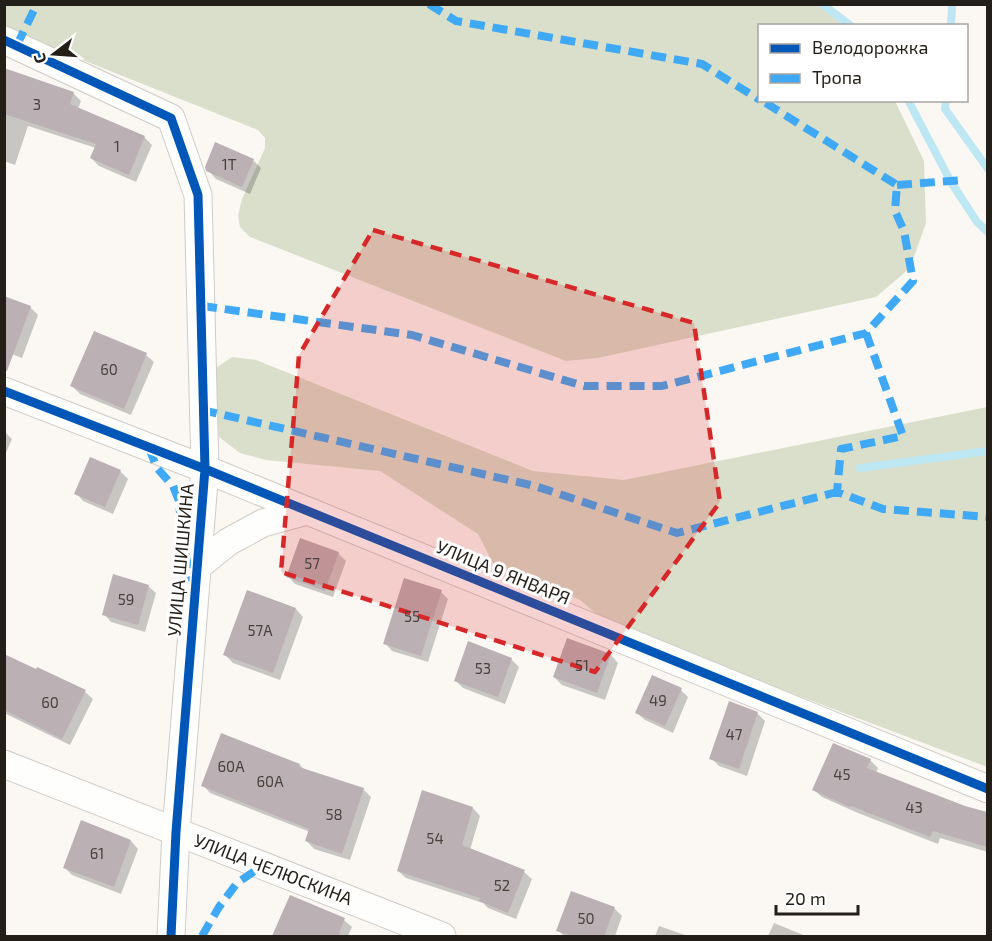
<svg xmlns="http://www.w3.org/2000/svg" width="992" height="941" font-family="'Exo 2',sans-serif">
<rect width="100%" height="100%" fill="#fbf8f4"/>
<path fill="#dadfcb" d="M4,5H828L845,25L760,26V100L895,101L924,161L926,223L910,268L876,297L598,358L566,361L250,237L240,227L238,216L242,199L265,148V138L258,130L5,29Z
M232,357L256,360L533,471L624,480L987,407V767L638,635L601,618L580,600L493,563L478,534L380,471L266,460L240,453L219,437L213,370Z"/>
<path fill="#0003" d="M4,70L73,93L81,101L78,109L144,137L152,145L136,182L99,166L91,158L96,148L28,126L15,165L4,161Z
M216,144L254,161L261,168L250,194L216,179L208,170Z
M30,307L38,315L22,358L4,351Z
M146,355L154,362L131,415L80,394L72,386Z
M4,431L12,439L4,457Z
M120,471L128,479L113,514L83,501L76,493Z
M338,553L346,561L333,597L295,584L288,576Z
M148,586L156,593L145,632L111,622L104,614Z
M441,592L448,599L428,662L392,651L385,643Z
M296,609L303,617L280,680L233,663L225,655Z
M568,640L611,655L618,663L605,700L562,685L554,677Z
M4,655L85,692L93,699L70,745L4,713Z
M511,659L519,667L505,704L463,688L455,680Z
M681,690L688,697L673,733L645,720L637,713Z
M757,713L765,721L747,776L719,766L711,758Z
M870,760L878,768L876,773L965,807L988,814V852L940,838L938,844L858,813L822,797L814,790Z
M300,765L306,771L363,789L371,797L350,860L314,849L307,841L310,832L210,793L203,785Z
M473,808L480,816L470,850L524,872L532,879L516,919L488,908L483,903L406,878L398,871Z
M131,841L138,849L121,894L72,875L64,867Z
M290,897L344,920L352,927L348,936H274Z
M614,908L622,916L615,936H564L558,930Z
M774,923L806,936H768Z
M659,926L688,936H655Z"/>
<g fill="none" stroke-linecap="round" stroke-linejoin="round">
<path stroke="#bde7f3" stroke-width="8" d="M822,4L851,26
M951,26L952,4
M908,100L951,182L977,222L988,232
M946,100L945,109L988,169
M860,468L988,451"/>
</g>
<path fill="#bbb0b3" d="M4,68L74,92L70,104L145,136L129,175L90,158L96,144L4,114Z
M215,142L254,159L242,187L206,171L205,167Z
M4,296L31,306L7,371H4Z
M94,331L147,353L124,409L70,386Z
M90,457L121,470L105,507L74,494Z
M300,538L339,552L325,591L286,577Z
M113,574L149,585L138,625L102,615Z
M404,578L442,590L421,656L383,644Z
M247,590L296,608L273,673L223,655Z
M567,638L611,654L597,693L553,677Z
M468,641L512,658L498,697L454,681Z
M4,654L36,669L37,667L86,690L62,739L4,710Z
M652,675L682,688L665,726L635,713Z
M729,701L758,712L739,769L709,759Z
M221,733L300,764L299,767L364,788L342,854L305,841L309,829L201,786Z
M833,743L871,759L867,768L965,806L987,812V847L933,831L930,837L851,806L850,807L812,790Z
M422,790L473,807L462,845L525,870L508,913L479,901L480,898L397,871Z
M81,820L131,840L114,887L63,868Z
M571,891L615,907L604,936H573L556,931Z
M290,895L345,918L338,936H272Z"/>
<g fill="none" stroke-linecap="round" stroke-linejoin="round">
<defs>
<path id="street" d="M4,40L171,118L198,195L205,469L176,832L171,936
M4,391L205,469L988,789
M197,567L228,542L263,523L307,511
M4,764L442,936"/>
</defs>
<use href="#street" stroke="#d0cbc6" stroke-width="29"/>
<use href="#street" stroke="#fefefd" stroke-width="27"/>
<path stroke="#3fa9f5" stroke-width="8" stroke-dasharray="15 8" stroke-linecap="butt" d="M429,4L456,21L702,64L760,100
M17,45L37,4
M897,185L963,180
M202,306L412,335L584,386H662L866,333L913,281L904,231L895,211L897,185L761,100
M866,333L903,436L841,449L837,492L883,509L988,517
M202,410L535,486L677,533L837,492
M149,448L157,468L173,486L179,501L182,537L191,581
M202,936L219,907L237,883L262,866"/>
<defs>
<path id="cycleway" d="M4,40L171,118L198,195L205,469L176,832L171,936
M4,391L205,469L988,789"/>
</defs>
<use href="#cycleway" stroke="#fff" stroke-width="13"/>
<use href="#cycleway" stroke="#0057b8" stroke-width="9"/>
</g>
<path fill="#d62828" fill-opacity="0.2" stroke="#d62828" stroke-width="4.5" stroke-dasharray="12 8" stroke-linejoin="round" d="M373,230L694,323L720,502L595,672L281,572L299,355Z"/>
<g text-anchor="middle" stroke-width="6" stroke-linejoin="round" paint-order="stroke">
<g font-size="15" fill="#49423e">
<text x="37" y="110">3</text>
<text x="117" y="152">1</text>
<text x="229" y="170">1Т</text>
<text x="109" y="375">60</text>
<text x="312" y="569">57</text>
<text x="126" y="605">59</text>
<text x="412" y="622">55</text>
<text x="260" y="636">57А</text>
<text x="582" y="671">51</text>
<text x="483" y="674">53</text>
<text x="658" y="706">49</text>
<text x="50" y="708">60</text>
<text x="734" y="740">47</text>
<text x="231" y="772">60А</text>
<text x="842" y="780">45</text>
<text x="270" y="787">60А</text>
<text x="914" y="813">43</text>
<text x="334" y="820">58</text>
<text x="435" y="844">54</text>
<text x="97" y="859">61</text>
<text x="502" y="891">52</text>
<text x="586" y="924">50</text>
</g>
<g font-size="18" fill="#231e17" stroke="#fff">
<text transform="translate(181 560) rotate(-85)" y="6">УЛИЦА ШИШКИНА</text>
<text transform="translate(503 573) rotate(22)" y="6">УЛИЦА 9 ЯНВАРЯ</text>
<text transform="translate(273 870) rotate(21)" y="6">УЛИЦА ЧЕЛЮСКИНА</text>
</g>
</g>
<rect width="992" height="941" fill="none" stroke="#231e17" stroke-width="12"/>
<rect x="758" y="24" width="210" height="78" fill="#ffffff" stroke="#a7a5a2" stroke-width="1.5"/>
<rect x="770" y="44" width="30" height="9" fill="#0057b8" stroke="#a7a5a2" stroke-width="1.5"/>
<text x="812" y="54" font-size="18" fill="#231e17">Велодорожка</text>
<rect x="770" y="74" width="30" height="9" fill="#3fa9f5" stroke="#a7a5a2" stroke-width="1.5"/>
<text x="812" y="84" font-size="18" fill="#231e17">Тропа</text>
<g transform="translate(54 54) rotate(253)" stroke="#ffffff" stroke-width="4.5" paint-order="stroke">
<path d="M0-4.5L10 22L0 15L-10 22Z" fill="#231e17"/>
<text y="-9" font-size="16" font-weight="bold" text-anchor="middle" fill="#231e17">С</text>
</g>
<path d="M776 905v9h82v-9" fill="none" stroke="#231e17" stroke-width="3"/>
<text x="785" y="905" font-size="18" fill="#231e17" stroke="#ffffff" stroke-width="4.5" paint-order="stroke">20 m</text>
</svg>
